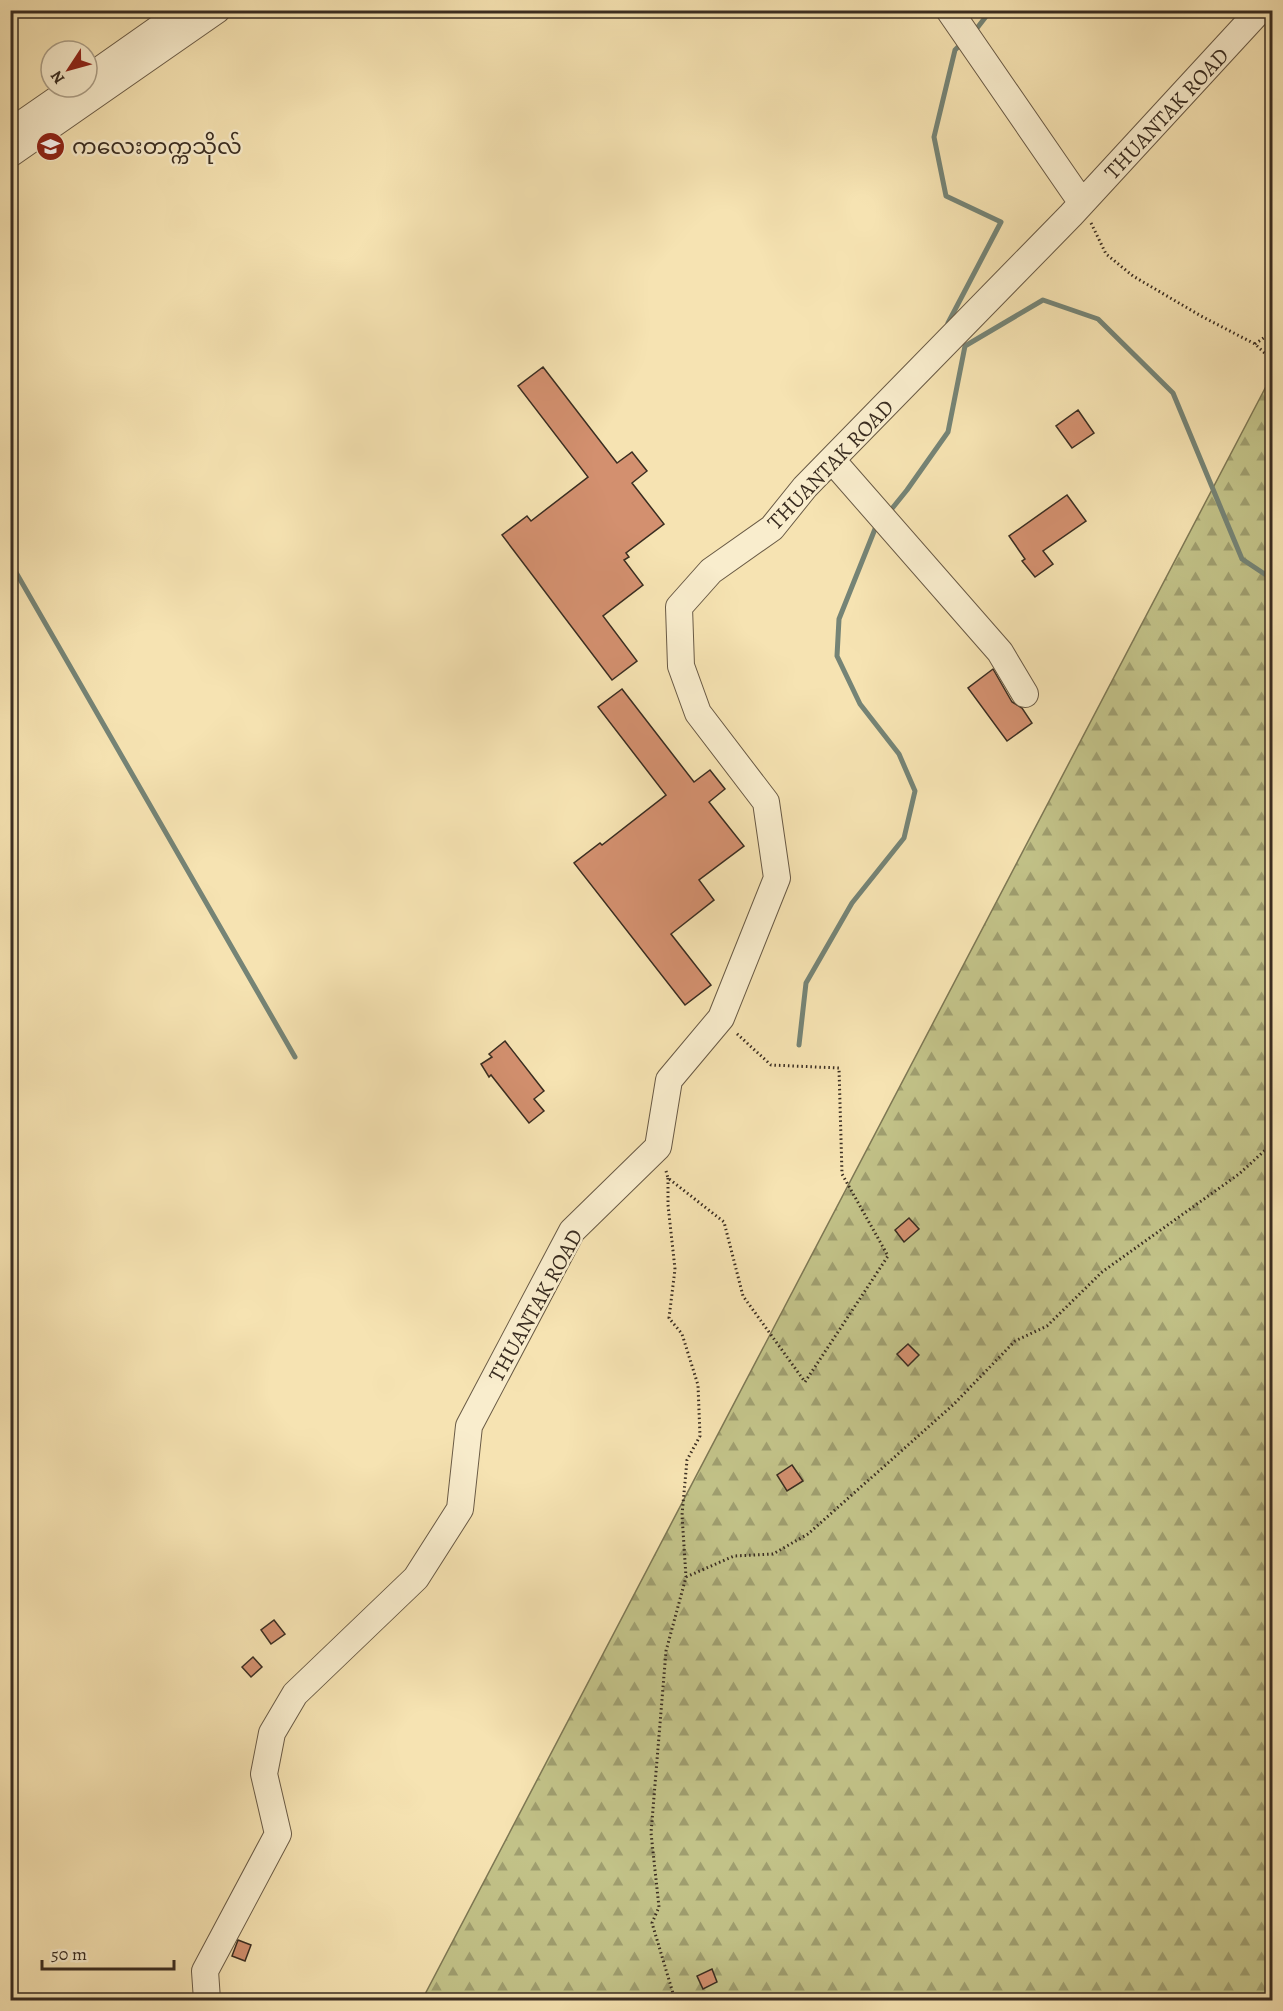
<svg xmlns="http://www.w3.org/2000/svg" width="1283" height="2011" font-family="Alegreya,'Noto Sans Myanmar',serif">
<defs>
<pattern id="forest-firs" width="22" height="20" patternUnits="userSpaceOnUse" patternTransform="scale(1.5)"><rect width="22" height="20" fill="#c2c288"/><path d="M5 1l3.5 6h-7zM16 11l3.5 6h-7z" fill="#9f9e6f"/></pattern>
</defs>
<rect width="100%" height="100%" fill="#f6e3b2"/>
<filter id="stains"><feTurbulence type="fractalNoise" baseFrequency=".00333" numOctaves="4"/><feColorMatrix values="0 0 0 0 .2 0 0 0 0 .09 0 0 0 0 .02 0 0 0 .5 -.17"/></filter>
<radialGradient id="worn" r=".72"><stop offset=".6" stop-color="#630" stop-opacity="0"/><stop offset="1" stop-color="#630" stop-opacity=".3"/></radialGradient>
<path fill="url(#forest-firs)" stroke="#7e7854" stroke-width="1.5" d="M1272,375V2000H422Z"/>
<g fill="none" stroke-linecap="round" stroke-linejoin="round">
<path stroke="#758476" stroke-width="5" d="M974,32L991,10
M948,323L1001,222L946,196L934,137L955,50L962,43
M890,511L907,490L948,432L965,346L1043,300L1098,319L1173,393L1242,559L1272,579
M10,562L295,1057
M799,1045L806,983L852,903L904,838L915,791L899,754L860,704L837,656L839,619L877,524"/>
</g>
<path fill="#d3906f" stroke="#3a2d21" stroke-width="1.5" d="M543,367L617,463L632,452L647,471L632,483L664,524L626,553L629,557L624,560L643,585L603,616L637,661L612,680L502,535L527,516L531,521L588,477L518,386Z
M1078,410L1094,433L1072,448L1056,426Z
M1067,495L1086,521L1043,551L1053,564L1035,577L1022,561L1025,559L1009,536Z
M993,669L1012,702L1022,708L1032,723L1007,741L968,688Z
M622,689L694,782L710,770L725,789L709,802L744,846L699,880L714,900L671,934L711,985L685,1005L574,863L600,843L602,845L666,795L598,707Z
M505,1041L544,1091L534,1099L544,1111L529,1123L491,1075L489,1077L481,1064L492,1057L489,1054Z
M909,1218L919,1229L904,1242L895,1230Z
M908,1344L919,1355L908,1366L897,1354Z
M792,1465L803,1481L787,1491L777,1475Z
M274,1620L285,1634L271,1644L261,1630Z
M253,1657L262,1667L251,1677L242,1667Z
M238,1940L251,1945L245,1961L232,1956Z
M712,1969L717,1982L703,1989L697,1976Z"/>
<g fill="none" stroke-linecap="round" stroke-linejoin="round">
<defs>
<path id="minor" d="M949,10L1082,203
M87,79L185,10
M10,132L75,87
M10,154L217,10
M832,460L1000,652L1025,694
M207,2000L205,1971L278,1834L264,1774L272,1733L295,1694L416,1578L460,1509L469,1426L572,1231L658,1147L669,1080L721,1018L777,878L766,802L698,713L681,666L679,607L711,571L772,528L805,487L1071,215L1260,10"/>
</defs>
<use href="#minor" stroke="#695a45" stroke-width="28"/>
<path stroke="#3a2d21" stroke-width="3" stroke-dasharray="1.5 3" stroke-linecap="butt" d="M1091,223L1106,254L1133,276L1201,316L1255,344L1272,360
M1255,344L1272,332
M666,1171L668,1178L724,1222L743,1296L805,1382L888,1256L842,1174L839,1068L771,1065L735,1032
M668,1178V1205L675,1269L669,1318L682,1334L698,1385L700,1436L687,1460L682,1515L686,1577L666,1651L651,1833L659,1907L652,1923L675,2000
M686,1577L734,1556L773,1554L808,1534L953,1405L1015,1341L1047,1326L1102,1272L1239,1174L1272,1144"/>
<use href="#minor" stroke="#f9edcd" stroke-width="26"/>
</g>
<defs>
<symbol id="university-disc" viewBox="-11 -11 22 22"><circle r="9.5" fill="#8f2418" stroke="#f9edcd"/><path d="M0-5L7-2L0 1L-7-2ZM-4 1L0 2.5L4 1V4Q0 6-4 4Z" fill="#fff"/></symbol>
</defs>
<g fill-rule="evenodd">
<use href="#university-disc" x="34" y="130" width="33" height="33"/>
</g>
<g text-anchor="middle" stroke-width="5" stroke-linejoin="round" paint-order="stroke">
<g font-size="22" fill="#3a2d21" stroke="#f9edcd">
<text transform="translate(1166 113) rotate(-47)" y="8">THUANTAK ROAD</text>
<text transform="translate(830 464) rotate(-46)" y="8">THUANTAK ROAD</text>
<text transform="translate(535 1305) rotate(-61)" y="8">THUANTAK ROAD</text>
</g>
<g font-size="22" fill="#3a2d21" stroke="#f9edcd" text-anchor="start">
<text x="72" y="154">ကလေးတက္ကသိုလ်</text>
</g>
</g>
<rect width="1283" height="2011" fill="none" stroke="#f6e3b2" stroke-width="36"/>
<rect x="12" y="12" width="1259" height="1987" fill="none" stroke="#3a2d21" stroke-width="3"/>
<rect x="18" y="18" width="1247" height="1975" fill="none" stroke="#3a2d21" stroke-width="1.5"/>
<g transform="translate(69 69) rotate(234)"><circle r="28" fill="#f9edcd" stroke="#ada088" stroke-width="1.5"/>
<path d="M0-4.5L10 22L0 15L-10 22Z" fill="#8f2418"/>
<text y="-9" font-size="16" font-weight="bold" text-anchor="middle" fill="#3a2d21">N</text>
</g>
<path d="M42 1960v9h132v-9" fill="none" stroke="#3a2d21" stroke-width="3"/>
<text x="51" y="1960" font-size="18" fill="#3a2d21" stroke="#f9edcd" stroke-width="4.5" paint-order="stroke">50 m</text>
<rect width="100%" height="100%" filter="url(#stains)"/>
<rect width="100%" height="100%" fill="url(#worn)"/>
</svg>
